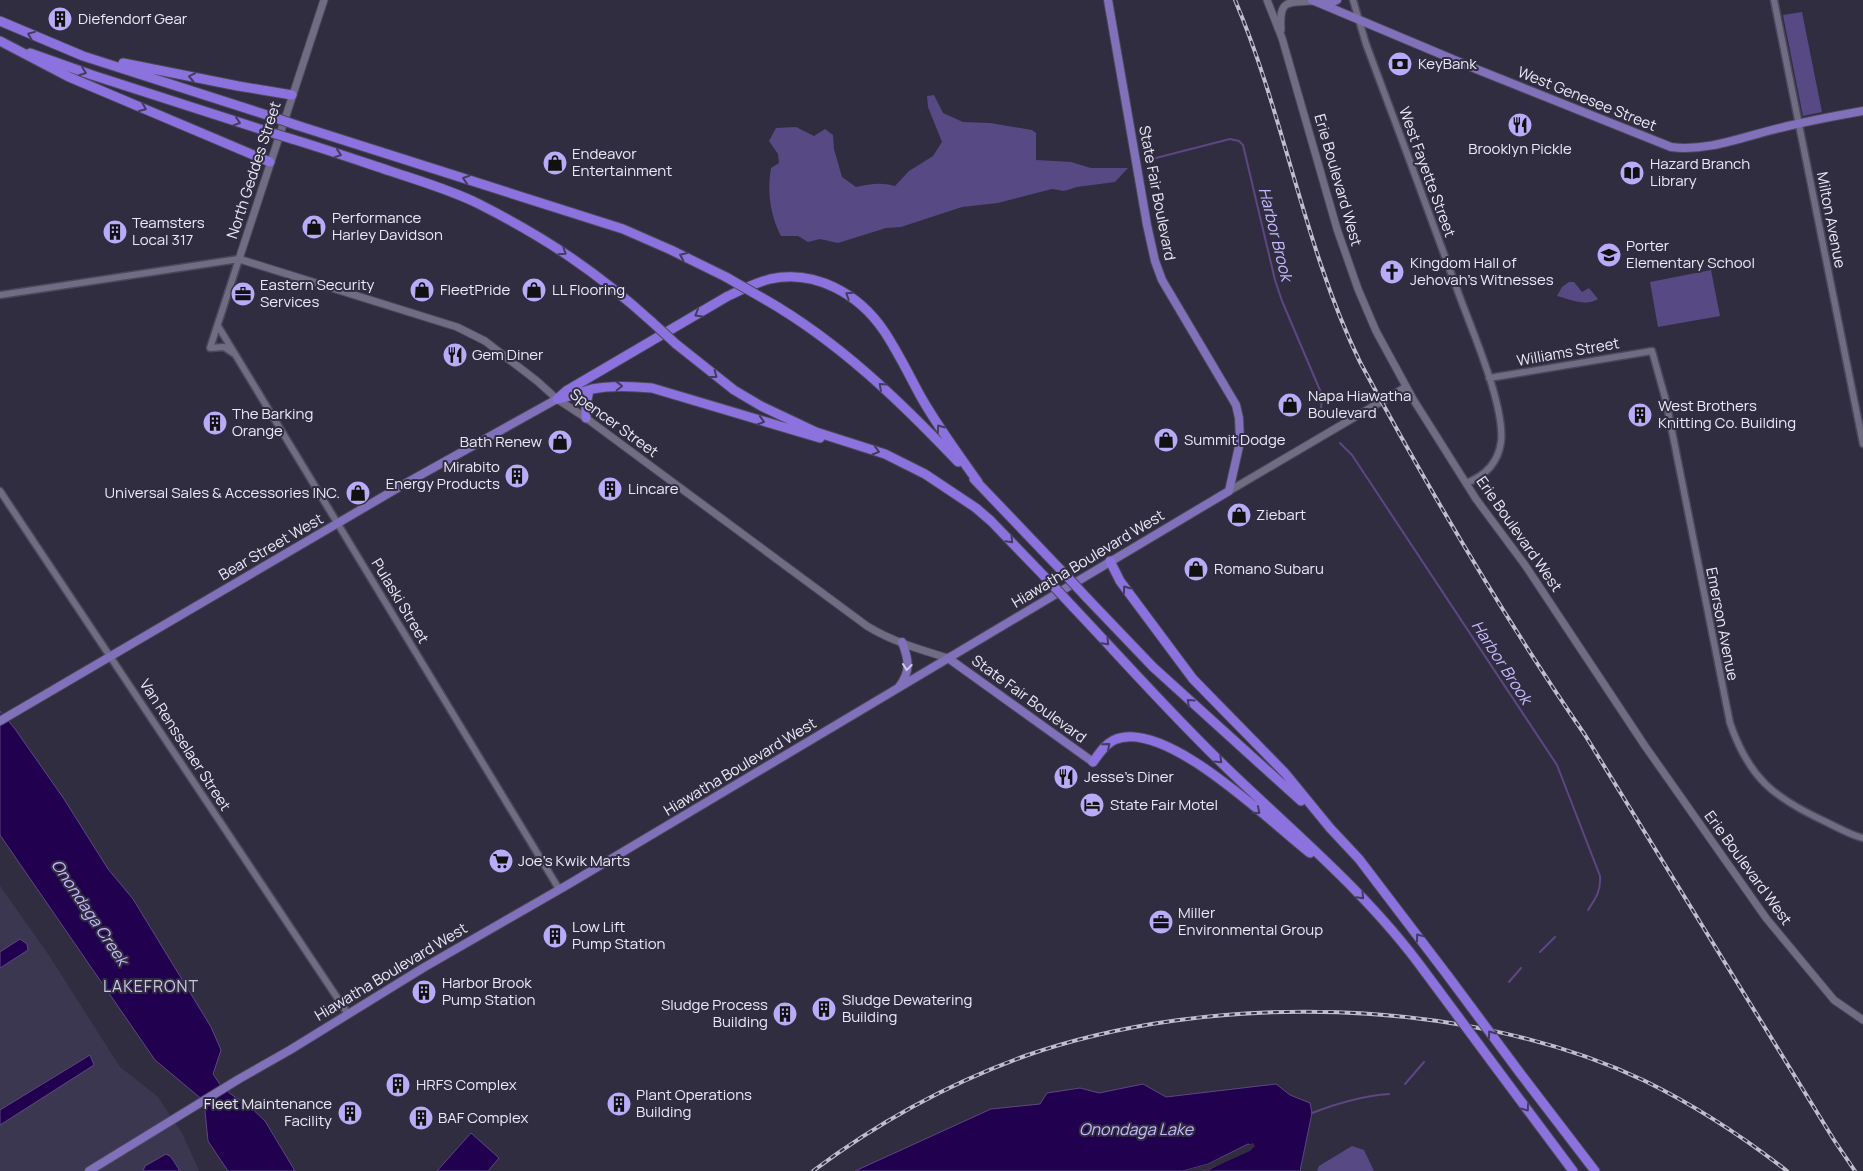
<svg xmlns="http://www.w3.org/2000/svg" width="1863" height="1171" font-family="Manrope,sans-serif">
<rect width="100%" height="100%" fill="#312d41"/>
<path fill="#3c3750" d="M0,886L48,954L120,1067L157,1096L182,1133L199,1171H0Z"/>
<path fill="#564984" d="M1802,12L1822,112L1803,116L1783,15Z
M934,95L943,113L963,122L990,123L1032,130L1036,133V160L1071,162L1091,168H1128L1115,182L1077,187L1064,191L1052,189L998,203L962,207L901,227L886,228L838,243L820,239L808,242L798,236H781C770,215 767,191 771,168L779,163L778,154L769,141L776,128L796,127L814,136L825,129L833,135L834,149L842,177L856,187C870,184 881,182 895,186L909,171L933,156L942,142L928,107L927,96Z
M1711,270L1720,316L1658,327L1650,282Z
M1569,282H1574L1582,292L1589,288L1598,299C1586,307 1569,299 1557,296L1562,287Z
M1352,1146L1364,1150L1374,1171H1317L1319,1166Z"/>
<path fill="#210050" stroke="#5e4682" d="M0,711L15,729L64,799L108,869L133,899L211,1027L221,1050L213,1074L221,1086L232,1095L247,1104L265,1121L295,1171H228L208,1141L204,1101L155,1060L0,835Z
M20,939L27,944L28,950L0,968V952Z
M90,1055L94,1065L0,1125V1110Z
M1143,1084L1166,1097L1276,1084L1290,1095L1310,1103L1312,1113L1300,1171H1201L1210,1169L1254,1146L1248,1144L1208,1164L1183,1171H855L991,1109L1040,1104L1047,1093L1080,1088L1099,1093Z
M471,1133L499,1158L488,1171H437Z
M166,1154L171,1157L180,1171H143L145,1166Z"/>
<path fill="#312d41" d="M1253,1143L1255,1146L1250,1151L1210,1169L1201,1171H1199L1200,1169L1183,1171L1208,1164Z"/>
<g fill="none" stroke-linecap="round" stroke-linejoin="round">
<path stroke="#5e4682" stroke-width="2" d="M1148,160L1230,139L1239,141L1243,145L1275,280L1282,301L1322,395L1321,409L1326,418
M1340,443L1352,455L1557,765L1600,876C1601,891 1596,898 1588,910
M1540,952L1555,937
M1509,982L1521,968
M1405,1084L1424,1062
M1312,1113C1338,1103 1361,1096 1389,1094"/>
<defs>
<path id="tertiary" d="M1353,0L1366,44C1398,129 1430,215 1461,300C1474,335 1505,407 1501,442C1498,463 1485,476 1466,483
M1774,0L1863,444
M0,295L239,259L210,348L224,347L233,353
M218,326L559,889
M1489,378L1652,351L1666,401L1730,723C1749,778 1773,797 1824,821C1837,827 1850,835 1863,838
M0,491L348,1014"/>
<path id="secondary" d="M324,0L239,259L457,327L485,341L537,381L557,399L586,418L867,626C891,641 921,650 948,658
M1267,0L1282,38L1337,229L1358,289L1376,331L1413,399L1476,499L1525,565L1645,746L1766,918L1834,1000L1863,1020
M1281,30C1279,0 1286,2 1314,1
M1229,491L1406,387"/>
<path id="primary" d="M1312,0L1476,69L1671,147C1708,152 1745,136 1780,128C1808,121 1835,116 1863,111
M1323,3L1329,4L1337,0
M948,658L1093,762
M899,687C911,671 909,660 902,642
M0,721L408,482L557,399
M89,1171L239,1079L290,1050L423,968L569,884L1229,491L1240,442L1239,418L1236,405L1162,280L1155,261L1147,225L1108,0"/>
<path id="motorway" d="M0,21L83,56L270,116
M0,41L69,77L270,162
M30,53L92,75L266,131
M123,63L238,86L292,95
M296,125L623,229L671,250L726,277
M292,139C325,149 357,160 390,171C420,181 451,190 479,204C546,238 597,272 652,322
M766,300C839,342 900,401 958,462
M676,344L734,390L761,406L816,432L885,454L925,474L976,508L991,521L1045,577
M557,399L566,391L728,296C741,290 755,283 770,279C815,269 859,294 884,331C898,352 909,375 921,397C938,427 958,454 978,482
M557,399C569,397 580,392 592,389C612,385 631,386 652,388L820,438
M586,418V405L589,390
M974,479L1060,569
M1110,561L1120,581L1193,679L1285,773L1330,828L1359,859L1448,976
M1087,598L1153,667L1301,801
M1073,607C1126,663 1177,721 1233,774C1299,837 1371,897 1425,972
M1093,762C1099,754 1104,745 1114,740C1165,717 1271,823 1310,853
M1497,1069L1573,1171
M1520,1073L1595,1171"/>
</defs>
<use href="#tertiary" stroke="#4b4859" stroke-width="9"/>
<use href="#secondary" stroke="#4b4859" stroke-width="9"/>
<use href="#primary" stroke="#4b4859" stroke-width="10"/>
<use href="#motorway" stroke="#4b4859" stroke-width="11"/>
<use href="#tertiary" stroke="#706c83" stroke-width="6"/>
<use href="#secondary" stroke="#706c83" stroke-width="7"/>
<use href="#primary" stroke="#8170ba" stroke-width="8"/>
<use href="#motorway" stroke="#8c72de" stroke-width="9"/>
<defs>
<path id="rail" d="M1235,0C1285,118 1304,247 1360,362C1429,490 1503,616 1585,735L1834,1140L1855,1171
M813,1171C877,1123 950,1083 1025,1056C1211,991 1466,996 1645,1081C1696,1106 1742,1136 1787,1171"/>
</defs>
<use href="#rail" stroke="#c0becc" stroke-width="4"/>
<use href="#rail" stroke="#312d41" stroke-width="2" stroke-dasharray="5.5" stroke-linecap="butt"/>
<defs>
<path id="motorway-bridge" d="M270,116L296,125
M266,131L292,139
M726,277L766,300
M652,322L676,344
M1060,569L1087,598
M1045,577L1073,607
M1425,972L1497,1069
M1448,976L1520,1073"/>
</defs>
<use href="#motorway-bridge" stroke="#4b4859" stroke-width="11" stroke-linecap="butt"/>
<use href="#motorway-bridge" stroke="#8c72de" stroke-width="9"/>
</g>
<defs><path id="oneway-chevron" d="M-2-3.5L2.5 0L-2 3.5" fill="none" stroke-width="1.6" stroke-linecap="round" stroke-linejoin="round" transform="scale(1.25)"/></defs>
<g stroke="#433b60">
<use href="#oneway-chevron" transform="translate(31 35) rotate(-158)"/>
<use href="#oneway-chevron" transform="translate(83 72) rotate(20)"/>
<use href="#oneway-chevron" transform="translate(192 77) rotate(-169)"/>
<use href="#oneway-chevron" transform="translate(143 108) rotate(23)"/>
<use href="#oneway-chevron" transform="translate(237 122) rotate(18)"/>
<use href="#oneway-chevron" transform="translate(338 154) rotate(18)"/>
<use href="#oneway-chevron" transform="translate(466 179) rotate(-162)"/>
<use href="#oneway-chevron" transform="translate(563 252) rotate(33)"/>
<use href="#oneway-chevron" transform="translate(683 256) rotate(-155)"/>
<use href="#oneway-chevron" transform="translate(849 295) rotate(-147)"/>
<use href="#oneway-chevron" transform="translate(698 314) rotate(150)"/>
<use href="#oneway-chevron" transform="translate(714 375) rotate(37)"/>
<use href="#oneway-chevron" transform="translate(619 386) rotate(-1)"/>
<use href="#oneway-chevron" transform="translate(882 386) rotate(-138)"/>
<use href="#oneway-chevron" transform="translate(761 421) rotate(17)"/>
<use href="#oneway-chevron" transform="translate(940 428) rotate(-125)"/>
<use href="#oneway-chevron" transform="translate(876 451) rotate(16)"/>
<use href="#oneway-chevron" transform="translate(1010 540) rotate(47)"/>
<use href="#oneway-chevron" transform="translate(1126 589) rotate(-126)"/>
<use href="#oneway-chevron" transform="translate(1106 642) rotate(46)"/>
<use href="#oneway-chevron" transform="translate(1190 702) rotate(-138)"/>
<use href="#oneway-chevron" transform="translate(1107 746) rotate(-41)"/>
<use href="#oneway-chevron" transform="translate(1219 760) rotate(44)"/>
<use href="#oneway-chevron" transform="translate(1257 811) rotate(40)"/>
<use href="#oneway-chevron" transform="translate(1361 896) rotate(46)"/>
<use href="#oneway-chevron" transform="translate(1419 937) rotate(-127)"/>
<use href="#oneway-chevron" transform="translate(1491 1034) rotate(-126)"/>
<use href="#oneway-chevron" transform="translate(1526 1108) rotate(54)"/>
</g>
<use stroke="#d0cbe7" href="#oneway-chevron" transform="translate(907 667) rotate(97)"/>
<defs>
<symbol id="building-disc" viewBox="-11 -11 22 22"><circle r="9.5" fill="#b9abf7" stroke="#312d41"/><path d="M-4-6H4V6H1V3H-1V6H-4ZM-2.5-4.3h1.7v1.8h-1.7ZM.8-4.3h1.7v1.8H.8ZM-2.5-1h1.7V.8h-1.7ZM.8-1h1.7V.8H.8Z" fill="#111"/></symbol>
<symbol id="bank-disc" viewBox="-11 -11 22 22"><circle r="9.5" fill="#b9abf7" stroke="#312d41"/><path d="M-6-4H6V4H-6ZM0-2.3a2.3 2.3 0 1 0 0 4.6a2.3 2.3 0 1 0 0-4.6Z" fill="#111"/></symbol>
<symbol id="restaurant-disc" viewBox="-11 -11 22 22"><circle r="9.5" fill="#b9abf7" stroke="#312d41"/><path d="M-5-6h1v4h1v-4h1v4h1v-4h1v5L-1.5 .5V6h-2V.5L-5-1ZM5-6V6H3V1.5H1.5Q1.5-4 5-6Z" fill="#111"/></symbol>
<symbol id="shop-disc" viewBox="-11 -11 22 22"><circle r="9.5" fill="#b9abf7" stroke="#312d41"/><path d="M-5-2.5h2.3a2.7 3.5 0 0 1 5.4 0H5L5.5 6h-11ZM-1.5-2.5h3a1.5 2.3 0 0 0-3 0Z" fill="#111"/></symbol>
<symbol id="library-disc" viewBox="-11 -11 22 22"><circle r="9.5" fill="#b9abf7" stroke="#312d41"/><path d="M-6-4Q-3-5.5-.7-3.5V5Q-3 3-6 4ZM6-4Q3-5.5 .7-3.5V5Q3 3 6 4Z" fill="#111"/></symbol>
<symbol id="school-disc" viewBox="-11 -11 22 22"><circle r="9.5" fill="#b9abf7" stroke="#312d41"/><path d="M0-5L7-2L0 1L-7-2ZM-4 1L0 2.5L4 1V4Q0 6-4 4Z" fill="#111"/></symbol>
<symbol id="church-disc" viewBox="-11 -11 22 22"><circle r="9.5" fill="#b9abf7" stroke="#312d41"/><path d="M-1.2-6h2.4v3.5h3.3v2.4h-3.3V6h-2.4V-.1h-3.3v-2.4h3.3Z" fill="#111"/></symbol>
<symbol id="office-disc" viewBox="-11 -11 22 22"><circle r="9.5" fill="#b9abf7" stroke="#312d41"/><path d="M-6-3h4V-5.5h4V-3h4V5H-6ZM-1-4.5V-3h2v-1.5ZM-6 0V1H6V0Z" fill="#111"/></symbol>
<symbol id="hotel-disc" viewBox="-11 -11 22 22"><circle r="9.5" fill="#b9abf7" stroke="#312d41"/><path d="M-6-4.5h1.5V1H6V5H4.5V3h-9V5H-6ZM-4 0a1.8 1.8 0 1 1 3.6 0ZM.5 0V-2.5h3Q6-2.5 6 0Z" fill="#111"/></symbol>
<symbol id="supermarket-disc" viewBox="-11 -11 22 22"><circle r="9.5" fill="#b9abf7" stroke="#312d41"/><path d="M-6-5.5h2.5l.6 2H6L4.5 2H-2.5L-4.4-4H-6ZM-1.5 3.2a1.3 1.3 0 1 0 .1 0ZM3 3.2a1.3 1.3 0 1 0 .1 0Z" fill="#111"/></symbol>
</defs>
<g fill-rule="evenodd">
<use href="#building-disc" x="46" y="5" width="28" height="28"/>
<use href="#bank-disc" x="1386" y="50" width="28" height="28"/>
<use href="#restaurant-disc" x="1506" y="111" width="28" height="28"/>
<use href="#shop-disc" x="541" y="149" width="28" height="28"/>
<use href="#library-disc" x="1618" y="159" width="28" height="28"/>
<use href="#shop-disc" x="300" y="213" width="28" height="28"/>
<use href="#building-disc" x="101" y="218" width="28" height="28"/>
<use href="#school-disc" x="1595" y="241" width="28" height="28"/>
<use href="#church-disc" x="1378" y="258" width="28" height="28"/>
<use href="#shop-disc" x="408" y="276" width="28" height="28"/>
<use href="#shop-disc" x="520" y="276" width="28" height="28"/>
<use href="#office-disc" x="229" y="280" width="28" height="28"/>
<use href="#restaurant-disc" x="441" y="341" width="28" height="28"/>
<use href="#shop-disc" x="1276" y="391" width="28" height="28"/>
<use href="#building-disc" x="1626" y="401" width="28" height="28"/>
<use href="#building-disc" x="201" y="409" width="28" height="28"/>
<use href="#shop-disc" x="1152" y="426" width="28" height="28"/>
<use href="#shop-disc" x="546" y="428" width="28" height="28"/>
<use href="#building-disc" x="503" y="462" width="28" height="28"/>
<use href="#building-disc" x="596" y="475" width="28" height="28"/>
<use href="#shop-disc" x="344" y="479" width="28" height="28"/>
<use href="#shop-disc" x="1225" y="501" width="28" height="28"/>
<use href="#shop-disc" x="1182" y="555" width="28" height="28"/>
<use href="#restaurant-disc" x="1052" y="763" width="28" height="28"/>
<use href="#hotel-disc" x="1078" y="791" width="28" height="28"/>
<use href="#supermarket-disc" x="487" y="847" width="28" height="28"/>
<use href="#office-disc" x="1147" y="908" width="28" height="28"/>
<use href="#building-disc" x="541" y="922" width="28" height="28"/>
<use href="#building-disc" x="410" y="978" width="28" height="28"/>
<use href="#building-disc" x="810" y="995" width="28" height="28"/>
<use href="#building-disc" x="771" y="1000" width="28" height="28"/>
<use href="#building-disc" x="384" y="1071" width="28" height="28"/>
<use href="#building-disc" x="605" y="1090" width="28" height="28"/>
<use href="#building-disc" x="336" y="1099" width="28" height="28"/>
<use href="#building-disc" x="407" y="1104" width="28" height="28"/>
</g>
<g text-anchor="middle" stroke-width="4" stroke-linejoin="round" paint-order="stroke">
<g font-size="15" fill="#ebe9f6" stroke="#312d41" text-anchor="start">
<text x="78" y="24">Diefendorf Gear</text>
<text x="1418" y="69">KeyBank</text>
<text x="1520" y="154" text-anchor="middle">Brooklyn Pickle</text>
<text x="572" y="159">Endeavor<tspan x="572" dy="17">Entertainment</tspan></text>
<text x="1650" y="169">Hazard Branch<tspan x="1650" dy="17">Library</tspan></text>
<text x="332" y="223">Performance<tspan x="332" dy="17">Harley Davidson</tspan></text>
<text x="132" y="228">Teamsters<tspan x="132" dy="17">Local 317</tspan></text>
<text x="1626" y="251">Porter<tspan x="1626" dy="17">Elementary School</tspan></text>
<text x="1410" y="268">Kingdom Hall of<tspan x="1410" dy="17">Jehovah’s Witnesses</tspan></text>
<text x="260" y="290">Eastern Security<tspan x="260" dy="17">Services</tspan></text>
<text x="440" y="295">FleetPride</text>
<text x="552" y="295">LL Flooring</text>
<text x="472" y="360">Gem Diner</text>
<text x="1308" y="401">Napa Hiawatha<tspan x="1308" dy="17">Boulevard</tspan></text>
<text x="1658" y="411">West Brothers<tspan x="1658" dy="17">Knitting Co. Building</tspan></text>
<text x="232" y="419">The Barking<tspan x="232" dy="17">Orange</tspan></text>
<text x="1184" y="445">Summit Dodge</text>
<text x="542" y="447" text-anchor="end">Bath Renew</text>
<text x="500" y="472" text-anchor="end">Mirabito<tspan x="500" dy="17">Energy Products</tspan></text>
<text x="628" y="494">Lincare</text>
<text x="340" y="498" text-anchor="end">Universal Sales &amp; Accessories INC.</text>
<text x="1256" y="520">Ziebart</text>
<text x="1214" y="574">Romano Subaru</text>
<text x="1084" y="782">Jesse's Diner</text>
<text x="1110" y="810">State Fair Motel</text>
<text x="518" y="866">Joe's Kwik Marts</text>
<text x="1178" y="918">Miller<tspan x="1178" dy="17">Environmental Group</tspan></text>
<text x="572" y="932">Low Lift<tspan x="572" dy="17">Pump Station</tspan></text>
<text x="442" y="988">Harbor Brook<tspan x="442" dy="17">Pump Station</tspan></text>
<text x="842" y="1005">Sludge Dewatering<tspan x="842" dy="17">Building</tspan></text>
<text x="768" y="1010" text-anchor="end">Sludge Process<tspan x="768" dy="17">Building</tspan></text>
<text x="416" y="1090">HRFS Complex</text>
<text x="636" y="1100">Plant Operations<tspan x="636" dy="17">Building</tspan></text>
<text x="332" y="1109" text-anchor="end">Fleet Maintenance<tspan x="332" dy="17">Facility</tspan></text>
<text x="438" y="1123">BAF Complex</text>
</g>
<g font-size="15" fill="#ebe9f6" stroke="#312d41">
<text transform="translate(1587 99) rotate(22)" y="5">West Genesee Street</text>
<text transform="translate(254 170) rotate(-72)" y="5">North Geddes Street</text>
<text transform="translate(1427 172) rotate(70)" y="5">West Fayette Street</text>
<text transform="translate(1338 180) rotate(74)" y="5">Erie Boulevard West</text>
<text transform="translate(1157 193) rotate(79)" y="5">State Fair Boulevard</text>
<text transform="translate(1831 220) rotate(79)" y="5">Milton Avenue</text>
<text transform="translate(1568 352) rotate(-10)" y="5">Williams Street</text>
<text transform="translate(614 423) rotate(36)" y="5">Spencer Street</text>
<text transform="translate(1519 534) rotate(55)" y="5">Erie Boulevard West</text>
<text transform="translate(271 547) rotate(-30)" y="5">Bear Street West</text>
<text transform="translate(1088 559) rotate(-31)" y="5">Hiawatha Boulevard West</text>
<text transform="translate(400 601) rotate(59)" y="5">Pulaski Street</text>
<text transform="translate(1722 624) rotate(79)" y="5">Emerson Avenue</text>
<text transform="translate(1029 699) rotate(36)" y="5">State Fair Boulevard</text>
<text transform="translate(185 745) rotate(57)" y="5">Van Rensselaer Street</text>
<text transform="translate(740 767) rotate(-31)" y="5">Hiawatha Boulevard West</text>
<text transform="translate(1748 868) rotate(54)" y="5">Erie Boulevard West</text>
<text transform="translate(391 972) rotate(-31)" y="5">Hiawatha Boulevard West</text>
</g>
<g font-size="16" font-style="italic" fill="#c6bafe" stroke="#312d41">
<text transform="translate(1276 234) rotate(76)" y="6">Harbor Brook</text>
<text transform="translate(1502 662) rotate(57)" y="6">Harbor Brook</text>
<text transform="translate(90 912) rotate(56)" y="6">Onondaga Creek</text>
<text x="1136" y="1135">Onondaga Lake</text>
</g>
<g font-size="16" letter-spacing="1" fill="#cbc7e1" stroke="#312d41">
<text x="151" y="992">LAKEFRONT</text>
</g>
</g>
</svg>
